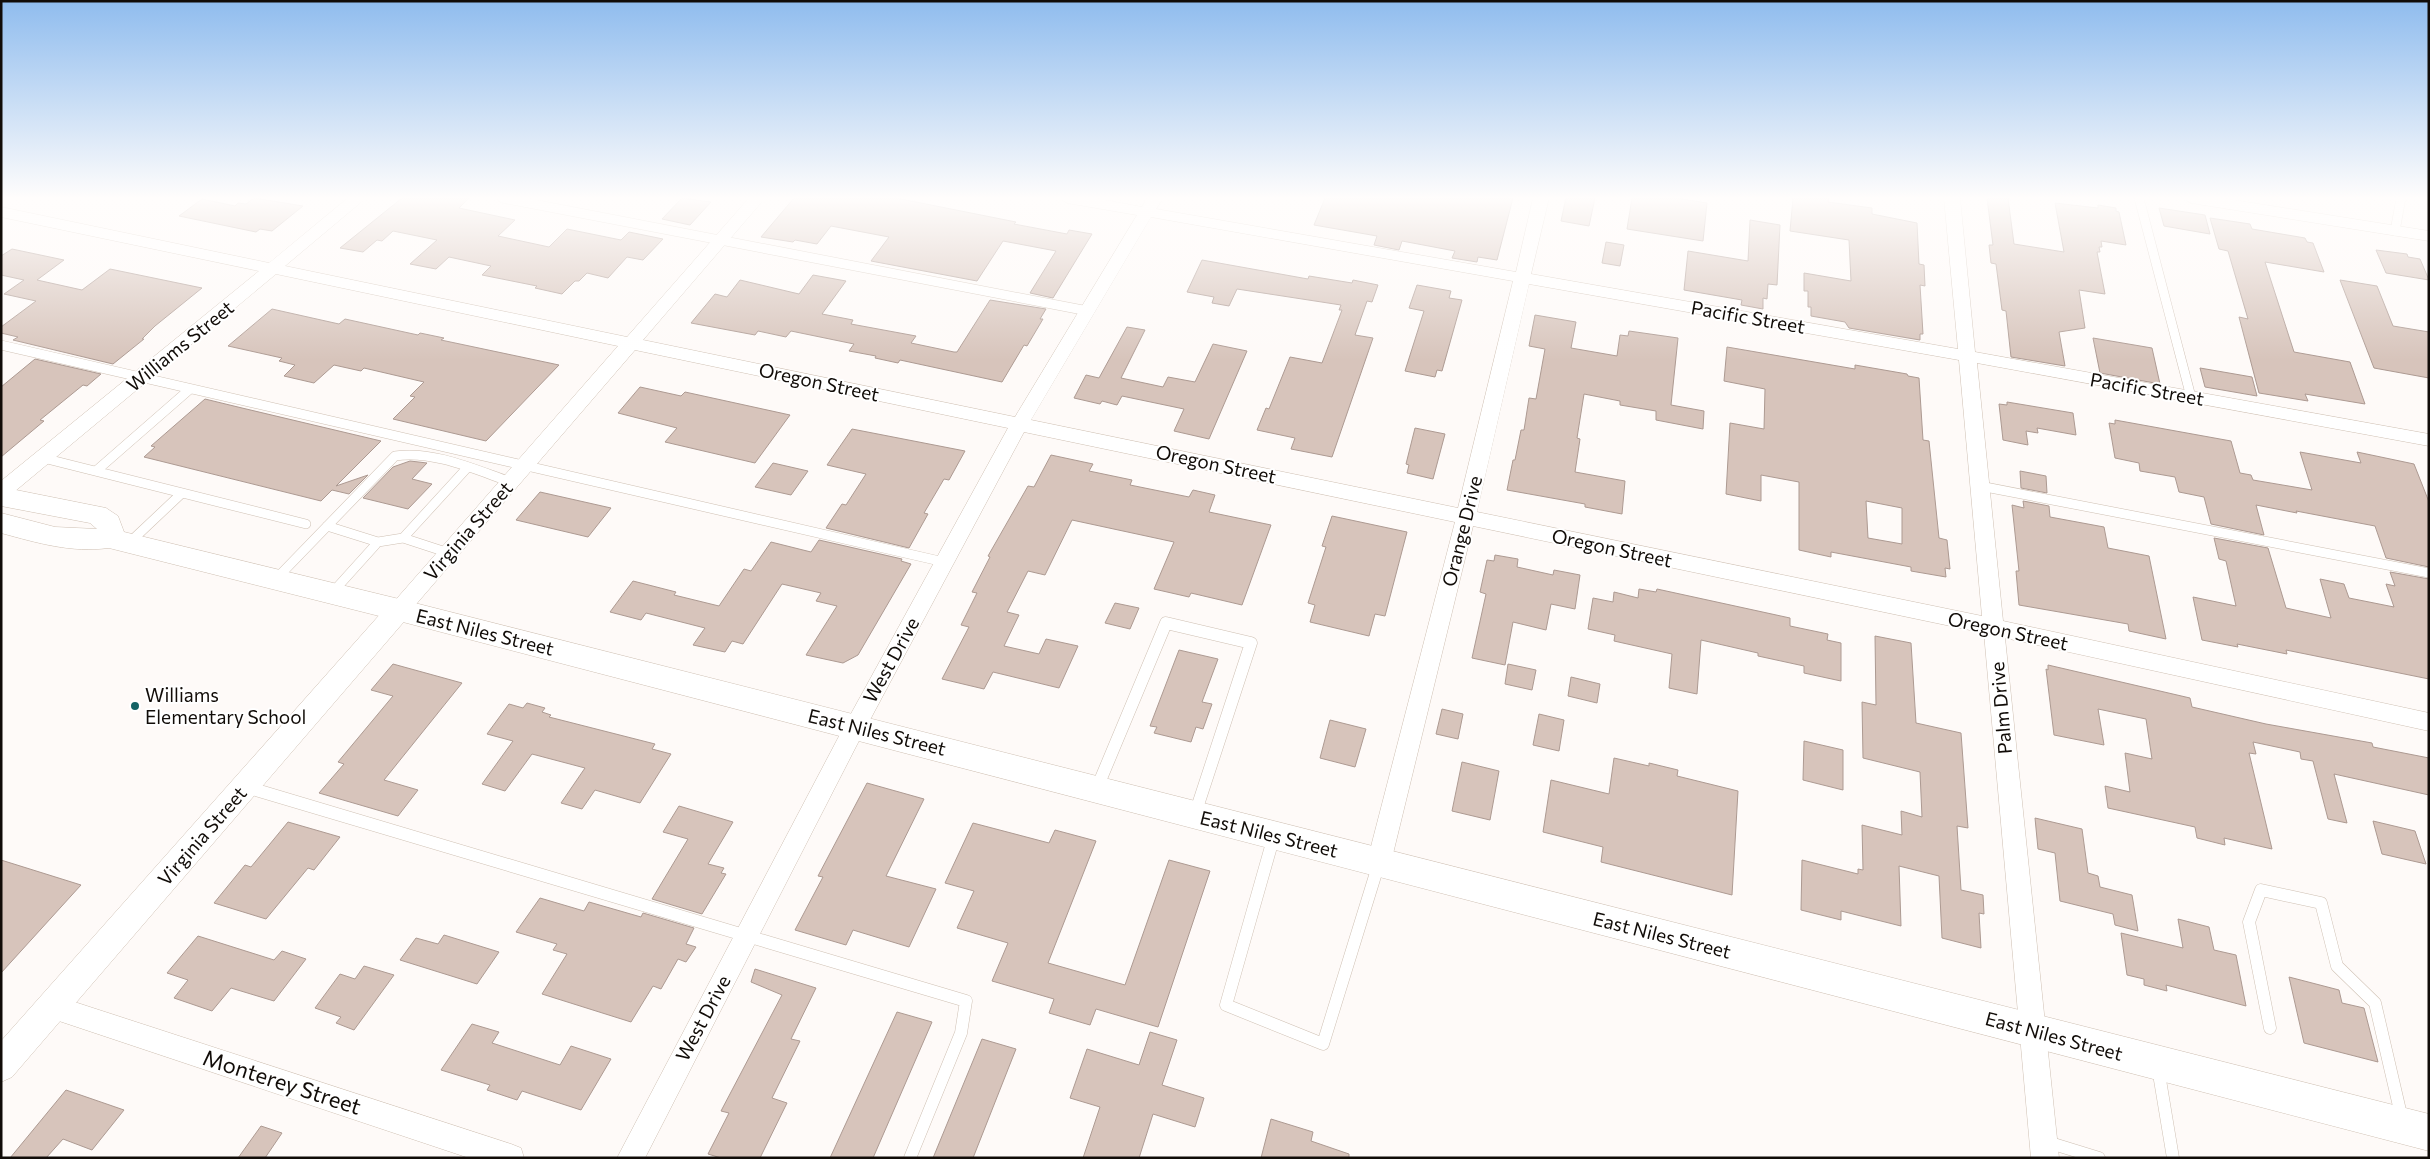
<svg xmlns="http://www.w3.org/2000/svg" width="2430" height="1159" font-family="Commissioner,sans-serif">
<rect width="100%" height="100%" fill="#fefaf8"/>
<path fill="#d7c4bb" stroke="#ad9a92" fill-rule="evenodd" d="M254,198L303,206L272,231L260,229L256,232L179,216L202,199L235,206L238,203L246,204Z
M402,198H469L459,208L515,220L498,236L549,247L567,229L621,240L629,232L663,239L643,260L627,257L608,278L587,273L579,281H575L562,294L535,288L537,286L482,275L491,266L449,257L436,269L410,264L437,240L393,231L382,241L377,240L363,252L340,248Z
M682,198L711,202L690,225L662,219Z
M794,198H896L1016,222L1014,224L1067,234L1069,230L1092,234L1053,298L1030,293L1056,251L1003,241L977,281L871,261L889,237L831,226L817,244L795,240L793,242L761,237Z
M1325,198H1513L1497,260L1478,257L1477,262L1452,258L1455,251L1402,241L1399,250L1374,245L1377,236L1314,225Z
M1566,198H1595L1589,226L1561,221Z
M1632,198H1676L1707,203L1703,241L1627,229Z
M1793,198H1829L1828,202L1872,208V214L1917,223L1919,264L1924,265L1925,286L1920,285L1923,334H1920V340L1849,328L1845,322L1811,316V307H1808V291H1804V273L1851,281L1849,240L1790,231Z
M1987,198H2008L2014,244L2064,252L2055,203L2098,208V205L2116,208V211L2119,212L2126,245L2101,241L2102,247H2099L2100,252H2097L2105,294L2079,290L2085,328L2059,332L2065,366L2011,357L2006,311L2002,310L1996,264L1991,263L1989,245H1993Z
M2159,208L2205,215L2210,234L2164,226Z
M2210,218L2250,224L2252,229L2305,238L2307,242L2313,243L2324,272L2265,262L2294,352L2350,362L2365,404L2305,394L2308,401L2259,393L2239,317L2248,319L2228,251L2219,249Z
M1750,220L1780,225L1777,285L1768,284L1767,299L1763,298V309L1741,305L1742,300L1684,290L1688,251L1748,261Z
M1606,242L1624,245L1620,266L1602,263Z
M12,249L64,260L37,280L82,290L110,269L202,288L155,326L142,339H144L113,364L13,340L18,337L1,333V327L36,301L4,294L24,280L1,275V256Z
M2376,250L2407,254L2408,257L2420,259L2429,280L2386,273Z
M1202,260L1308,279L1309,276L1352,283L1353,280L1378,285L1372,302L1367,301L1355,335L1373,338L1332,457L1291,449L1295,438L1257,430L1266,408L1269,409L1290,357L1322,363L1342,310H1339L1341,305L1237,289L1229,306L1212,303L1214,297L1187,292Z
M813,275L846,281L822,314L853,320L851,324L916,336L911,343L954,352H957L990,300L1046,309L1040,319H1043L1027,346L1024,345L1002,382L900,360L898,363L875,358L876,356L849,351L854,344L791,331L786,337L758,331L755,335L691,323L715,294L727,297L740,280L799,294Z
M2340,280L2377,286L2393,326L2429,332V378L2374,368Z
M1417,285L1451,291L1449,298L1462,300L1442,371L1437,370L1435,377L1405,371L1424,311L1409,308Z
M272,309L339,324L345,319L418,335L420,333L444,338L441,340L559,365L486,441L393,419L415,397L410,396L424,382L364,368L361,371L334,365L314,383L284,376L295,365L279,361L282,358L228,346Z
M1535,315L1576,322L1571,348L1617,356L1620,335L1628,336L1629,331L1678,338L1671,405L1704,411L1703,429L1656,420V411L1620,405V401L1584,394L1577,438L1580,439L1575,472L1625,481L1622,514L1585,507V504L1507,490L1513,460H1515L1521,430H1524L1529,398L1536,399L1545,349L1529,346Z
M1127,327L1145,330L1121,378L1163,387L1168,377L1195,382L1213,344L1247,351L1209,439L1174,431L1184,409L1122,396L1117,405L1102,401L1100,404L1074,398L1086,375L1099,378Z
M2093,338L2152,348L2160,384L2100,373Z
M1727,347L1855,369V365L1907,374L1908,376L1919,378L1923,440L1929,441L1939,538L1947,540L1950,569L1945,568L1946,577L1911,571V567L1831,552V557L1799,550V482L1761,475V501L1726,494L1730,423L1764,429L1765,389L1724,381ZM1866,501L1902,508V544L1868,538Z
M35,359L101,374L87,386L83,385L40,420L44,421L1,457V387Z
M2200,368L2252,377L2257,396L2205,387Z
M640,387L681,396L685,392L790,415L755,463L665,442L677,428L618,413Z
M205,399L242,408L381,441L336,486L368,475L349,494L332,490L321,501L144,457L155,447L151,446Z
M2007,402L2073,413L2076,435L2037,428L2038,433L2026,431L2028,445L2003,440L1999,404L2007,405Z
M2115,420L2231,441L2240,473L2251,475L2253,480L2312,490L2300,452L2361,463L2357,452L2414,464L2429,502V567L2386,558L2375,526L2296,511L2297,513L2256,505L2264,535L2211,524L2204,497L2179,492L2175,477L2140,471L2139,463L2115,458L2109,423L2115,424Z
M1415,428L1445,434L1433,479L1407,473L1409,465L1406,464Z
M852,429L965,451L949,480L944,479L924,513L928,514L909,548L826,528L842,504L846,505L866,474L827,465Z
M1051,455L1093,464L1089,471L1132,480L1130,485L1189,497L1193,490L1215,495L1209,512L1271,525L1242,605L1191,593L1189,597L1154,589L1174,542L1072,520L1045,575L1028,571L1007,612L1019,615L1004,646L1039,654L1046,639L1078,646L1059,688L993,672L984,689L942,679L969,627L961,625L977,593L972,592L990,557L988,556L1028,486L1034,487Z
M410,461L427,463L412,479L432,484L408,509L363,498L393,467Z
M773,463L808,471L791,495L755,487Z
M2020,471L2046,476L2047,493L2021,488Z
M540,492L611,508L588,537L516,520Z
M2023,501L2049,506L2050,517L2104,527L2108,548L2149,556L2166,639L2129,631L2128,624L2019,605L2016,571H2019L2012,505L2024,508Z
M1332,516L1407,532L1385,616L1375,614L1369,636L1310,622L1315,605L1308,603L1326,547L1322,546Z
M2214,538L2268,548L2286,608L2331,618L2320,579L2344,584L2349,598L2394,607L2386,584L2395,586L2390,572L2429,579V679L2286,650L2287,654L2237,644L2238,647L2202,640L2193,597L2236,606L2226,561L2219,559Z
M819,540L902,559L901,561L911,564L858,655L843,663L806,655L837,606L816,601L821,593L782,584L743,644L732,641L725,652L693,645L705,628L646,613L641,620L610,612L633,581L676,592L674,595L719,606L744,569L751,571L771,542L811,552Z
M1495,555L1518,559L1517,567L1553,575L1554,570L1580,575L1575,609L1551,604L1546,630L1513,622L1505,665L1472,658L1486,594L1480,592L1487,560L1494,561Z
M1639,589L1656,592L1657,589L1790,618V626L1828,634L1827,640L1841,643V681L1804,673V666L1758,656V653L1701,640L1697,694L1669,688L1672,654L1614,641L1615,635L1588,629L1593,598L1613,602L1614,592L1638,598Z
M1115,603L1139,608L1130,629L1105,623Z
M1875,636L1911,643L1916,723L1961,733L1968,828L1957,826L1961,890L1983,895L1984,914L1979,913L1981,948L1942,938L1939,876L1899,866L1901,926L1841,911V920L1801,910L1802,860L1858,874V869L1863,870L1862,825L1902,835L1901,811L1922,817L1920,772L1863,758L1862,702L1876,705Z
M1179,650L1218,659L1202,702L1212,704L1203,729L1196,727L1191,742L1154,733L1157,727L1150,726Z
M393,664L462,683L384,780L418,790L398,816L319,793L344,764L338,762L393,696L371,690Z
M1508,664L1536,670L1532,690L1505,684Z
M2048,665L2190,698L2192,707L2266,724L2372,743L2373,747L2429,758V795L2334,774L2347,823L2328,819L2313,761L2301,759L2300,752L2253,742L2256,754L2249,753L2272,849L2224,838L2225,845L2197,838L2195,827L2108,808L2105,786L2130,792L2125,753L2152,759L2146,719L2098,709L2104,745L2054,735L2046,669L2048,670Z
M1571,677L1600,684L1597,703L1568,696Z
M527,703L545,708L542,712L551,715L549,717L655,744L652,749L671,754L640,803L595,790L582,809L561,803L585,768L532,754L505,791L482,784L513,741L487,734L509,704L523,708Z
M1442,709L1463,714L1458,739L1436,734Z
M1539,714L1564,720L1559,751L1533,745Z
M1330,720L1366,729L1355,767L1320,758Z
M1804,741L1843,750V790L1803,780Z
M1614,758L1649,766V763L1678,770L1677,776L1738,791L1732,895L1601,862L1603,847L1543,832L1551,780L1609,794Z
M1462,762L1499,771L1490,820L1452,811Z
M867,783L924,799L886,876L936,889L909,947L853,930L846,945L795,930L823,877L818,876Z
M679,806L733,822L708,864L724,868L721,873L726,874L702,914L652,899L688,839L663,832Z
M2035,818L2082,829L2088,873L2098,876L2100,887L2132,895L2138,931L2115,925L2113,914L2060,901L2055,853L2038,849Z
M2373,821L2415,831L2426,864L2382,854Z
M288,822L340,837L314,870L308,868L266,919L214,903L245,865L251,867Z
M973,823L1049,843L1055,830L1096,841L1048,963L1125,985L1169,860L1210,871L1158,1027L1096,1009L1090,1025L1049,1013L1054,999L992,981L1008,943L957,928L974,891L945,883Z
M1,860L81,885L1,973Z
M540,898L584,911L589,902L641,917L643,913L694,928L686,944L696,947L686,962L678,959L661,989L653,986L631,1022L542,994L567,954L553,950L557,944L516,932Z
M2178,919L2209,927L2214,950L2236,955L2246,1006L2166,985L2167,991L2144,985V979L2127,975L2121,933L2183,948Z
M444,935L499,952L477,984L400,960L416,938L438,944Z
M198,936L274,960L282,951L306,959L274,1001L231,988L212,1011L174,998L188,980L167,973Z
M364,966L394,975L354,1030L336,1023L341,1017L315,1008L340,974L355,979Z
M755,969L816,988L791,1039L800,1041L772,1098L787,1103L760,1158H721L708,1154L729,1113L721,1111L782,995L751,982Z
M2289,977L2339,990L2342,1003L2364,1008L2378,1062L2304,1043Z
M897,1012L932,1022L873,1158H830Z
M472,1024L499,1032L492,1043L560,1065L571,1046L611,1059L581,1110L522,1091L517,1100L487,1090L490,1085L441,1070Z
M1150,1032L1177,1040L1162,1085L1204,1098L1195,1127L1153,1114L1139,1158H1083L1100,1107L1070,1098L1087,1049L1139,1065Z
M982,1039L1016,1049L973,1158H933Z
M66,1090L124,1110L92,1150L63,1139L46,1158H10Z
M1271,1119L1313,1132L1311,1141L1349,1154V1158H1261Z
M261,1126L282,1133L265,1158H238Z"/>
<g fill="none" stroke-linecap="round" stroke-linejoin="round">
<defs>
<path id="service-far1" d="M502,198L1088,311
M2139,198L2191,397
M2395,231L2401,198
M1,345L944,562
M43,458L306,524
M96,471L190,389
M1980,486L2429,573
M327,526L378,542L403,538L449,553
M403,538L467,468
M129,543L182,493
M276,579L395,456C433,450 476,470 511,482
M332,593L378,542"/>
<path id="service" d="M246,787L966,1001L961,1033L910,1158
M1097,788L1166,623L1251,643L1195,814
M1274,836L1226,1005L1323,1044L1379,863
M2270,1028L2249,922L2261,890L2321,903L2337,966L2375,1003L2402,1119
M2158,1068L2173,1158
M2047,1142L2099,1158"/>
<path id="minor" d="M348,198H366L285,266L627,337L749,198H765L643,340L1015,417L1137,215L1067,203L1059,198H1094L1142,207L1147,198H1163L1156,209L1516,272L1533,198H1549L1531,274L1958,349L1944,198H1960L1975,352L2429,434V446L1977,363L2003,621L2429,713V731L2005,638L2059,1158H2031L1984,633L1473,526L1391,862L1387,869L1379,873L1371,869L1367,862L1455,522L1024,432L863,733L645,1158H617L847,721L1008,428L635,350L406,616L399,618L392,616L389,610L392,604L618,346L276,274L8,497L1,499V481L259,271L1,217V207L269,263ZM1151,217L1513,281L1458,508L1031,420ZM1529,284L1959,360L1982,616L1477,512Z
M2183,198H2221L2429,231V241L2191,203Z
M53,995L511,1144L521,1148L524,1158H469L53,1019L44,1016L40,1007L44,998Z"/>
<path id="tertiary" d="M399,600L408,603L412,610L408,617L12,1077L1,1082V1041L390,603Z"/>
<path id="secondary" d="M1,487L106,508L118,516L124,532L399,599L2429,1114V1151L399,621L109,548C71,553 38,543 1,533V513L55,527L97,529L90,523L1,506Z"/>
</defs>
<use href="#service-far1" stroke="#cfc0b3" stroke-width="10"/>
<use href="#service" stroke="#cfc0b3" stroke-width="13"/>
<use href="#minor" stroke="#cfc0b3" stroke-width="1"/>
<use href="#tertiary" stroke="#cfc0b3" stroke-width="1"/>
<use href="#secondary" stroke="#cfc0b3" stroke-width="1"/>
<use href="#service-far1" stroke="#fff" stroke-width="9"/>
<use href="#service" stroke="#fff" stroke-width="12"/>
<use href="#minor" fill="#fff" fill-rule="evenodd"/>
<use href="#tertiary" fill="#fff" fill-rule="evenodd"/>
<use href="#secondary" fill="#fff" fill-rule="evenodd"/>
</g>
<linearGradient id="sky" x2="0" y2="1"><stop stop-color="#8fbcee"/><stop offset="0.55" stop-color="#fffdfc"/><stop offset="1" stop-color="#fffdfc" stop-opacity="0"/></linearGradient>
<rect width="2430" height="360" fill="url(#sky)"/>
<circle fill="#136365" stroke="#fff" stroke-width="2" cx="135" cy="706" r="5"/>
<g text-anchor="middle" stroke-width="4" stroke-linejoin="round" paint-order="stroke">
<g font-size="19" fill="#110c08" stroke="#fff">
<text transform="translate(1748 317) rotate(10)" y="7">Pacific Street</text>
<text transform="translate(180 346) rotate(-39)" y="7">Williams Street</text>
<text transform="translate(819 382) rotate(12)" y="7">Oregon Street</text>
<text transform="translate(2147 389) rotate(10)" y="7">Pacific Street</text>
<text transform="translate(1216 464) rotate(12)" y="7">Oregon Street</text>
<text transform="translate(468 531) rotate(-49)" y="7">Virginia Street</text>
<text transform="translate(1462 531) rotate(-76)" y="7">Orange Drive</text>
<text transform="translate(1612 548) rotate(12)" y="7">Oregon Street</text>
<text transform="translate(2008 631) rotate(12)" y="7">Oregon Street</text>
<text transform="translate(485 632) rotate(14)" y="7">East Niles Street</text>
<text transform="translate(891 660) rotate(-61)" y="7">West Drive</text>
<text transform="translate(2001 708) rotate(-95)" y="7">Palm Drive</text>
<text transform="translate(877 732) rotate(14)" y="7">East Niles Street</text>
<text transform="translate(1269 834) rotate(14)" y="7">East Niles Street</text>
<text transform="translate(202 836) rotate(-49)" y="7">Virginia Street</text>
<text transform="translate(1662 935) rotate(14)" y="7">East Niles Street</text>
<text transform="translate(703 1018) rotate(-62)" y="7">West Drive</text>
<text transform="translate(2054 1036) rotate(15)" y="7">East Niles Street</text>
</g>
<g font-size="19" fill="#110c08" stroke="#fff" text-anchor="start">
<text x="145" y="702">Williams<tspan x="145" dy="22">Elementary School</tspan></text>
</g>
<g font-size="22" fill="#110c08" stroke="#fff">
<text transform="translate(282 1082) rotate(18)" y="8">Monterey Street</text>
</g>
</g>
<rect width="2430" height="1159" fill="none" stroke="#110c08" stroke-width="5"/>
</svg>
